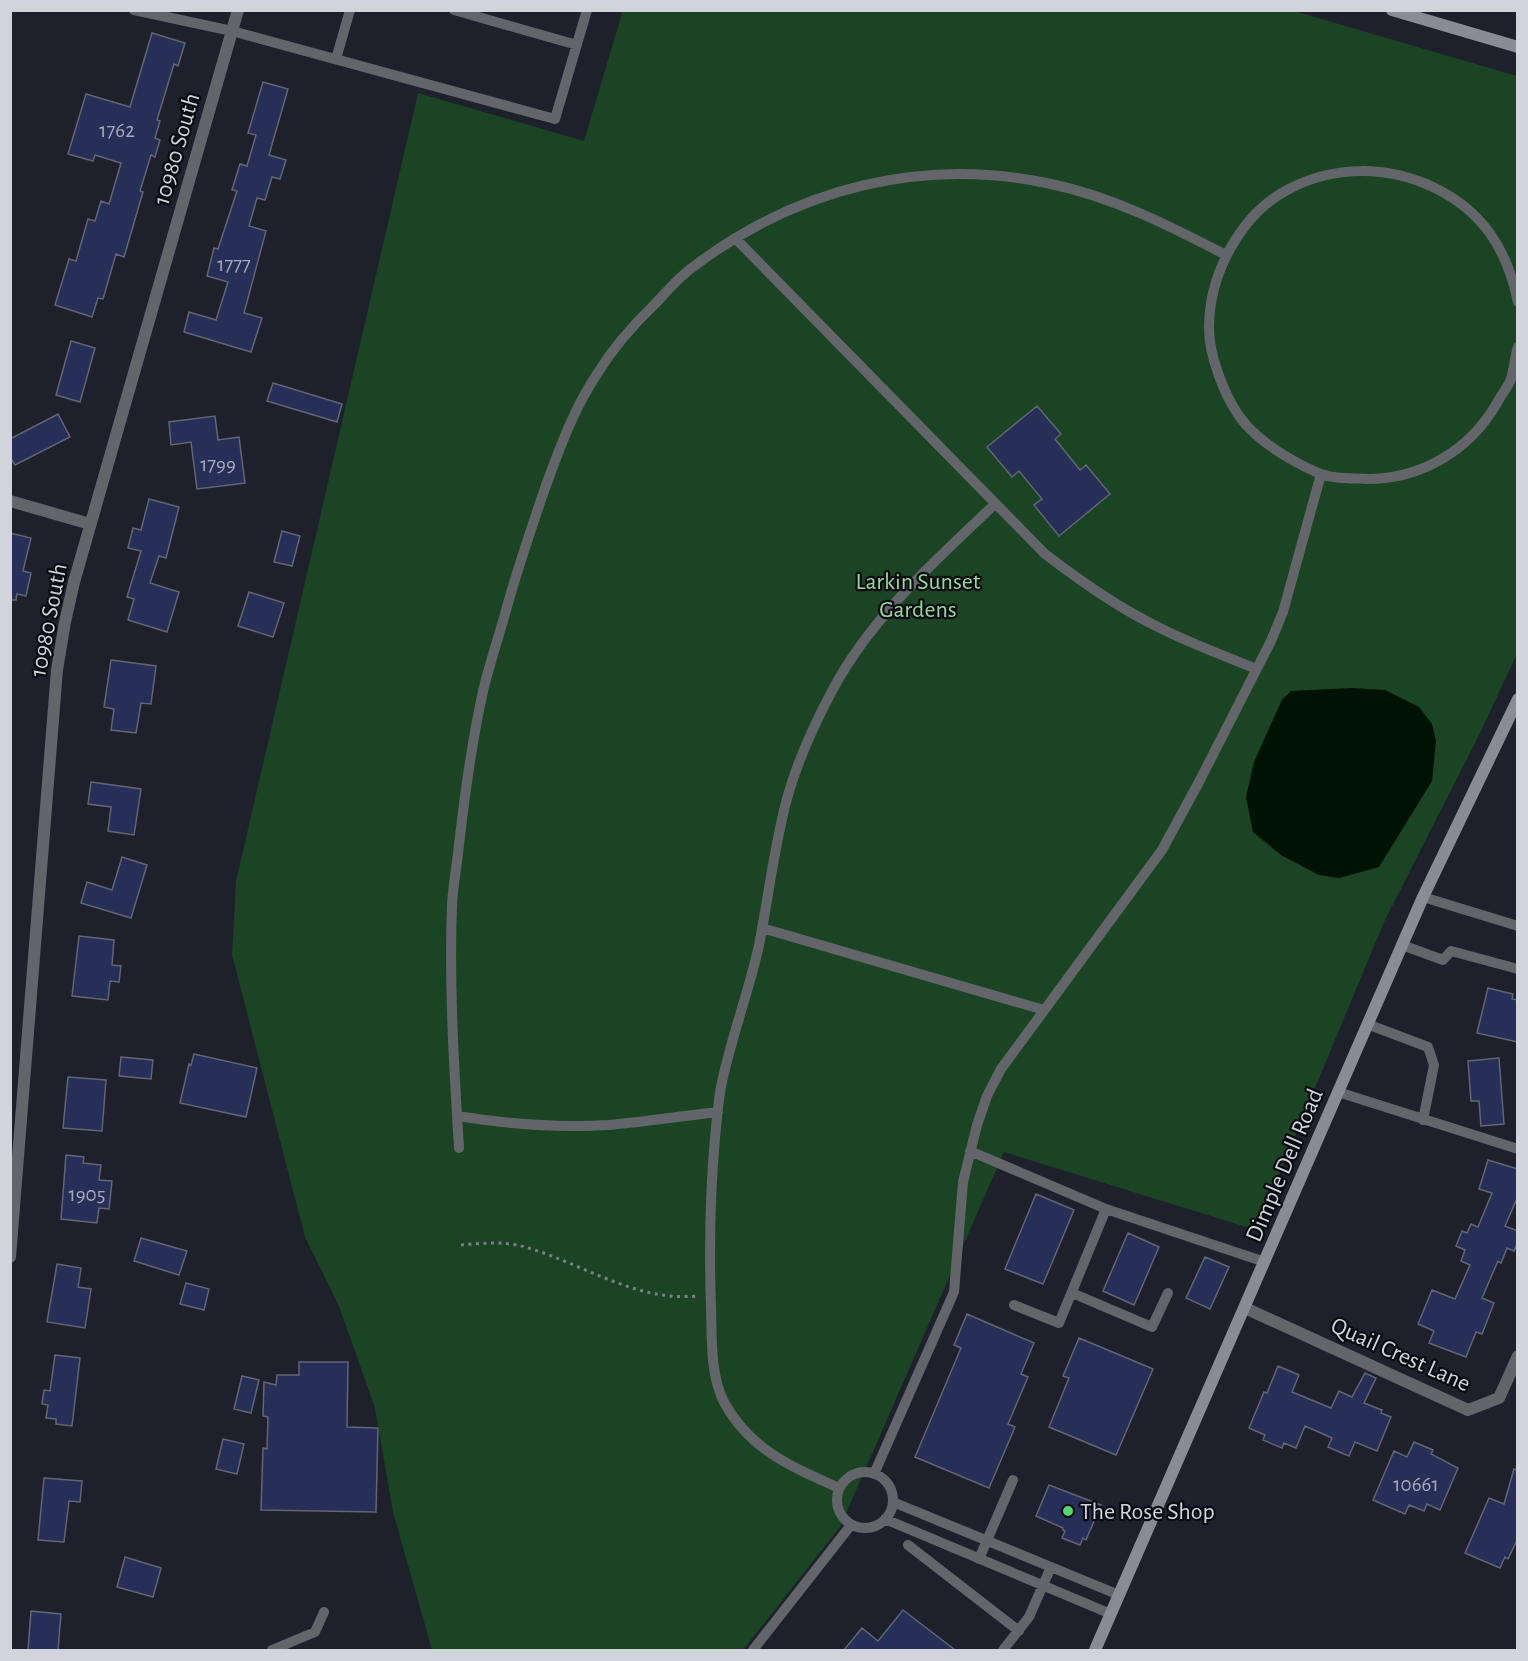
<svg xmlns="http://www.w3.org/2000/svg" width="1528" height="1661" font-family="'Alegreya Sans',sans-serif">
<rect width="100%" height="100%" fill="#1e212c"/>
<path fill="#1a4423" d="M623,10L1294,11L1517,76V654L1479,735L1384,922L1256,1230L1004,1152L840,1527L743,1650H432L393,1512L375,1408L339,1306L305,1237L232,955L236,881L418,93L584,141Z"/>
<path fill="#001203" d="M1352,688L1385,690L1419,707L1432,724L1436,741L1432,781L1379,867L1339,878L1319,875L1281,855L1253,832L1246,797L1254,762L1282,700L1291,691Z"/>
<path fill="#272e57" stroke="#626573" stroke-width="1.5" d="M152,33L185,43L178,66L174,64L157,120L160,121L155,138L160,140L155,157L151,155L140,191L143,192L124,257L116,254L103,299L98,298L92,317L55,305L69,259L76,261L88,219L95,221L101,201L109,204L121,163L95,155L93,161L68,154L86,94L130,107Z
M263,82L288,89L269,155L286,160L280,179L272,177L265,200L257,198L249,226L266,231L244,313L262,318L251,352L184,332L189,312L216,320L228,282L207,276L214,248L218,249L237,191L232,190L240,164L247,166L256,135L248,133Z
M71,341L95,348L80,402L56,395Z
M273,383L342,404L337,422L267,401Z
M1037,406L1061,434L1055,439L1080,470L1086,465L1110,494L1059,536L1034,505L1042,499L1019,471L1012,477L987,447Z
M58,414L70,437L15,465L10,457V439Z
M215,416L218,440L239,437L245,483L197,489L191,442L171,445L169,422Z
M149,499L179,507L166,558L159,556L150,583L179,592L167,632L128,620L134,599L127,597L141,551L128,548L133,528L141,530Z
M282,531L300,536L292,566L274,562Z
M10,533L31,538L23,571L31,573L26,596L17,594L16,600H10Z
M249,592L284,603L273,637L238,626Z
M111,660L156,666L151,704L141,703L136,733L111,730L114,709L104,707Z
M91,782L141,789L134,835L108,831L111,807L88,804Z
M122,857L147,865L131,918L81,903L87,882L112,890Z
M79,936L114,940L112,965L121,966L119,982L110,981L108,1000L72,996Z
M1488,988L1513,994L1512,999L1518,1000V1042L1477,1033Z
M194,1054L257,1068L246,1117L180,1103L189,1064L191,1065Z
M121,1057L153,1060L151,1079L119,1076Z
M1499,1058L1504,1124L1481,1126L1479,1101H1471L1468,1061Z
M68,1077L106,1080L102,1131L63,1128Z
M66,1155L84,1157L83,1163L101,1165L99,1180L112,1181L109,1209L99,1208L97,1223L61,1219Z
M1488,1160L1518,1169V1196L1505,1226L1518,1231V1242L1514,1251L1507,1248L1501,1263L1498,1261L1482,1298L1494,1303L1482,1334L1476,1332L1466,1357L1429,1343L1434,1331L1418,1324L1432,1290L1455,1299L1470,1265L1461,1261L1465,1250L1456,1246L1462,1231L1467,1233L1471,1224L1478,1227L1492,1193L1479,1189Z
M1036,1194L1074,1210L1043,1284L1005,1269Z
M1128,1233L1159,1247L1134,1305L1103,1291Z
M141,1238L187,1251L179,1275L134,1261Z
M1205,1257L1229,1267L1210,1309L1186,1298Z
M57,1264L81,1268L78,1287L91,1289L85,1328L47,1322Z
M186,1283L209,1289L204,1310L180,1304Z
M967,1314L1034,1343L1021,1374L1028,1377L1008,1424L1015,1427L989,1488L915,1457L961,1348L954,1345Z
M1079,1338L1153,1369L1116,1455L1049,1427L1069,1378L1063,1376Z
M55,1355L80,1358L72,1426L56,1424V1419L46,1418L48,1405L42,1404L44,1390L50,1391Z
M299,1362H348L347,1427L378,1428L376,1512L261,1510L263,1448L267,1449L268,1417L263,1416L264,1382L276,1385L277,1375H299Z
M1278,1366L1299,1375L1292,1392L1331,1408L1339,1391L1352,1397L1365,1373L1376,1378L1364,1403L1382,1410L1381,1413L1391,1417L1377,1451L1355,1442L1349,1456L1328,1447L1332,1438L1305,1426L1296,1448L1284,1443L1282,1448L1263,1440L1265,1435L1249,1428L1264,1392L1267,1393Z
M242,1376L259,1380L251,1413L234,1409Z
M223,1439L244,1444L237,1474L216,1469Z
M1414,1442L1433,1450L1431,1454L1458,1468L1440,1510L1427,1504L1424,1511L1409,1505L1405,1514L1373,1500L1394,1451L1407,1457Z
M1514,1469L1518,1470V1538L1508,1559L1505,1557L1500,1568L1465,1553L1489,1498L1504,1504Z
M44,1478L82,1481L80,1502L69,1501L64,1542L38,1540Z
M1049,1485L1101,1505L1086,1540L1083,1538L1080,1545L1062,1538L1065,1531L1063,1530V1528L1036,1516Z
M125,1557L161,1568L153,1597L117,1587Z
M903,1610L955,1650H844L862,1628L878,1641Z
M31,1611L61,1614L58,1650H28Z"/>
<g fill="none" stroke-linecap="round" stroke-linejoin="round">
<path stroke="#7d7f89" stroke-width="3" stroke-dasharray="3 4.5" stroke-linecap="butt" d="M461,1245C482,1243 505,1241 525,1247C582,1263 635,1302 697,1296"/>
<path stroke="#63656b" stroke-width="10" d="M134,10L232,31L555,119L587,10
M454,10L577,45
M336,59L350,10
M735,238L1045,554C1082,582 1120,609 1162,629C1192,644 1225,656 1256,669
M1518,302C1507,249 1483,211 1433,187C1387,166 1335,165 1289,189C1241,213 1209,274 1209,328C1209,343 1213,359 1218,373C1225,393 1235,414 1250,429C1269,448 1292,461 1316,472C1331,479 1351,478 1367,479C1422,479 1470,450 1497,403C1501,395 1508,387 1511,379C1514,368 1515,357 1518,347
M1423,897L1518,926
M762,928L1044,1010
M1402,945L1443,960L1451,951L1518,969
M1367,1024L1428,1047L1434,1065L1423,1120
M1338,1092L1518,1149
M457,1116C507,1124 557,1128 608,1125C645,1122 681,1116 718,1112
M459,1148C454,1067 449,987 452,905C453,885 457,865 459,845C465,792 472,739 484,687C490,663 498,639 505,614C516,573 530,532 544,491C559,450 573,410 597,374C613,348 633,325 655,304C667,291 679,277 693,267C797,188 923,156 1051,184C1113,197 1170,226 1226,255
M970,1151L1106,1209L1265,1262
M1072,1293L1152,1327L1168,1293
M1014,1305L1059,1323L1106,1209
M837 1500a28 28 0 1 1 56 0a28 28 0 1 1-56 0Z
M874,1474L954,1292L963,1182L977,1125L987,1096L1001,1069L1162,850L1199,782L1271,641L1283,612L1321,474
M839,1488C792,1467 750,1450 724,1402C710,1375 712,1337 711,1307C709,1250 710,1194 715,1138C717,1119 718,1100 722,1082C732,1035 749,991 759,945C769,895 774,845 788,795C798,760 815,723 832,691C871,617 935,561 995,504
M893,1502L1119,1595
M885,1519L1111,1614
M908,1545L1019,1631
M979,1559L1013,1480
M272,1650L315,1632L324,1612
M753,1650L851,1525
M1003,1650L1029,1617L1051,1567"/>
<path stroke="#63656b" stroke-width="12" d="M10,501L90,524
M10,1257L57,670L65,622L74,582L238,10
M1245,1308L1468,1410L1499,1398L1518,1356"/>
<path stroke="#898b95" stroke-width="12" d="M1392,10L1518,47
M1095,1650L1423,897L1518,699"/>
</g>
<circle fill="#54d672" stroke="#0a0b10" stroke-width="2" cx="1068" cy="1511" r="6"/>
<g text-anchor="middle" stroke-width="4.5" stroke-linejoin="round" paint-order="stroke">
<g font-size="21" fill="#a7aabb">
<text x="117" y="137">1762</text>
<text x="234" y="271">1777</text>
<text x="218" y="471">1799</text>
<text x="87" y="1201">1905</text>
<text x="1416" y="1491">10661</text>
</g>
<g font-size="24" fill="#d2d4dc" stroke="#0a0b10">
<text transform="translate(176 149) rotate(-74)" y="8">10980 South</text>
<text transform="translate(48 620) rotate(-79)" y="8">10980 South</text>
<text transform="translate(1284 1165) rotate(-67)" y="8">Dimple Dell Road</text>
<text transform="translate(1401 1354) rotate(24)" y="8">Quail Crest Lane</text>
</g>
<g font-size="24" fill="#96d9a0" stroke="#0a0b10">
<text x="918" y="589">Larkin Sunset<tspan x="918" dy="28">Gardens</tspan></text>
</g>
<g font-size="24" fill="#d2d4dc" stroke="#0a0b10" text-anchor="start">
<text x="1080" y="1519">The Rose Shop</text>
</g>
</g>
<rect width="1528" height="1661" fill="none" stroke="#d2d4dc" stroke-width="24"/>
</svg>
